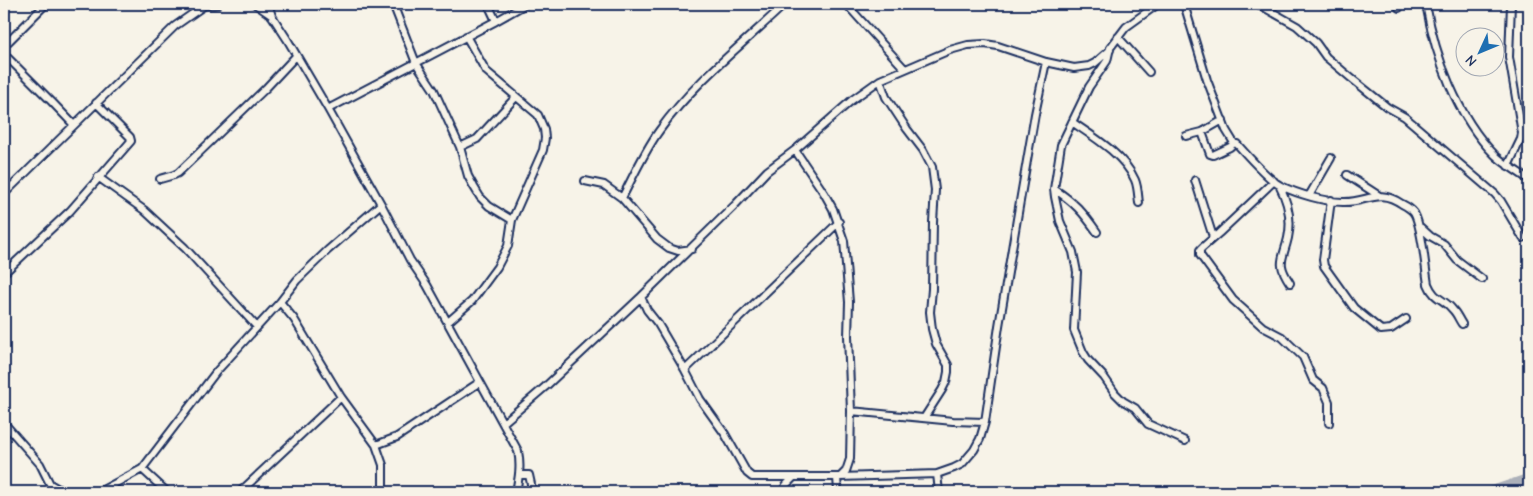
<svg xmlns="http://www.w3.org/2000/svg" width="1533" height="496" font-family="'Comic Neue',sans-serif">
<rect width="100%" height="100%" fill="#f7f3e8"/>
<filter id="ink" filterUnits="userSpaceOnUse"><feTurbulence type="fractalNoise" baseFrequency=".02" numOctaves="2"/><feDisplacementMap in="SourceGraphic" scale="10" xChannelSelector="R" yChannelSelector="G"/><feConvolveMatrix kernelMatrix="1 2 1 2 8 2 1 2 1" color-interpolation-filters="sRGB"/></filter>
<g filter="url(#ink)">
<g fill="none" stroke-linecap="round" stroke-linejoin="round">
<path stroke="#acb0b9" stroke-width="11" d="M1491,492L1529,479"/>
<defs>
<path id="street" d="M255,4L271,15
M268,4L272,16L287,39L328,109L381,204L410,260L427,285L518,451C521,466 519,477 516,492
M393,4L416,63L434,90L460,147L468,176L474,187L480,197L489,206L512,220
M488,4L496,21
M850,4L848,6L904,68
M1158,4L1126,27L1110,48L1107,61L1089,87L1061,145L1054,189L1055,197L1060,221L1073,252L1077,272L1074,330L1083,352L1088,360L1104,377L1115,393L1123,401L1135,408L1148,424L1185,441
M1184,4L1207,80L1226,130L1234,143L1237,144C1245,153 1270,181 1281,186C1298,194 1325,202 1343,202C1367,203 1378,187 1402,204C1406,206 1411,209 1414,213C1422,226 1425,267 1428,284C1435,301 1444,298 1453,310C1457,314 1459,320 1462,324
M1258,4L1297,26L1316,43L1326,57L1351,78L1387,107L1405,117L1495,194L1501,201L1523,238
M1398,4L1399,8
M1426,4C1435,56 1457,117 1495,155C1505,165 1518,171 1529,180
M1118,37L1149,72
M4,46L46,4
M4,54L52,102L74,125
M880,80L886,97L907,129L923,150L932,167L935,190L933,222L932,289L930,312L932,329L936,344L948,365V372L946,382L942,390L924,418
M328,109L496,21L526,4
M1072,122C1094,137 1124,155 1135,180C1138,187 1138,196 1139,203
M1202,132L1210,154L1213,155L1230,147L1234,143
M1186,136L1202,132L1223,120
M460,147L477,139L516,97
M795,150L824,193L833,209L844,241L849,302L848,336L851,411L850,459L846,471L840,477
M1508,166L1521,139L1522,133L1509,57L1511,4
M1347,175L1378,195
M98,177L144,210L185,248L257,327
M160,179L174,175L178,173L266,88L296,56
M1195,180L1213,237
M585,181L604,185L622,198L657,239L669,248L678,251L692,249
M1274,181L1219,233L1203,247L1200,250V255L1233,300L1263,327L1282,337L1303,357L1313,380L1323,388L1329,402V423
M1279,185C1288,202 1292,220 1288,238C1283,260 1276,262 1290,283
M1054,189C1074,202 1083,212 1097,232
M4,194L175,26L205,5H213L218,4
M1309,196L1331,158
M622,198C634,175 644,152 659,131C694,82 742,45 785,4
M1331,200L1323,260L1324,266L1354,308L1381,330L1391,329L1406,319
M1419,226L1430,236L1444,244L1457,260L1482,279
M4,273L70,211L131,141L130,137L96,103
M641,297L647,310L658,324L685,370L700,399L725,434L747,473L752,477H840L937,474L954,468L962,464L974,450L980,439L985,422L999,326L1019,207L1035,114L1046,62
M280,302L294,319L341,397L376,445L383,465V492
M448,322L472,301L497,267L508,246L512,220L543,150L545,138L544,129L538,115L486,71L466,36
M685,370L839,222
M851,411L953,421L985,422
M4,423L40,464L50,484L64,492
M503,423L545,387L641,297L735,205L767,171L795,150L852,100L880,80L950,50L968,45L985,44L998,46L1046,62L1074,68L1089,66L1095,63L1110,50
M376,445L397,437L480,382
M142,469L167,492
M937,474L939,492
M520,475H529L531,484V492
M837,477L838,492
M99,492L142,469L216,372L280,302L297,280L328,250L381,204
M240,492L341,397
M783,492L786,485L793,478"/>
</defs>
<use href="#street" stroke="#1b2f5e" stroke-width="10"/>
<use href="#street" stroke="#f7f3e8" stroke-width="6"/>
</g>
</g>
<rect width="1533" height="496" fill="none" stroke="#f7f3e8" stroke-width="20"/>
<rect x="10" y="10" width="1513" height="476" fill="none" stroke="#1b2f5e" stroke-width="2" filter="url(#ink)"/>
<g transform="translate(1480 52) rotate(226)"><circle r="24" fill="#f7f3e8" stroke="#9fa5b1"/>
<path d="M0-4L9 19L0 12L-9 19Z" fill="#1f6fb2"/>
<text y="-8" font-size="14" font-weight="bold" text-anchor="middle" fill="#1b2f5e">N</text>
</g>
</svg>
